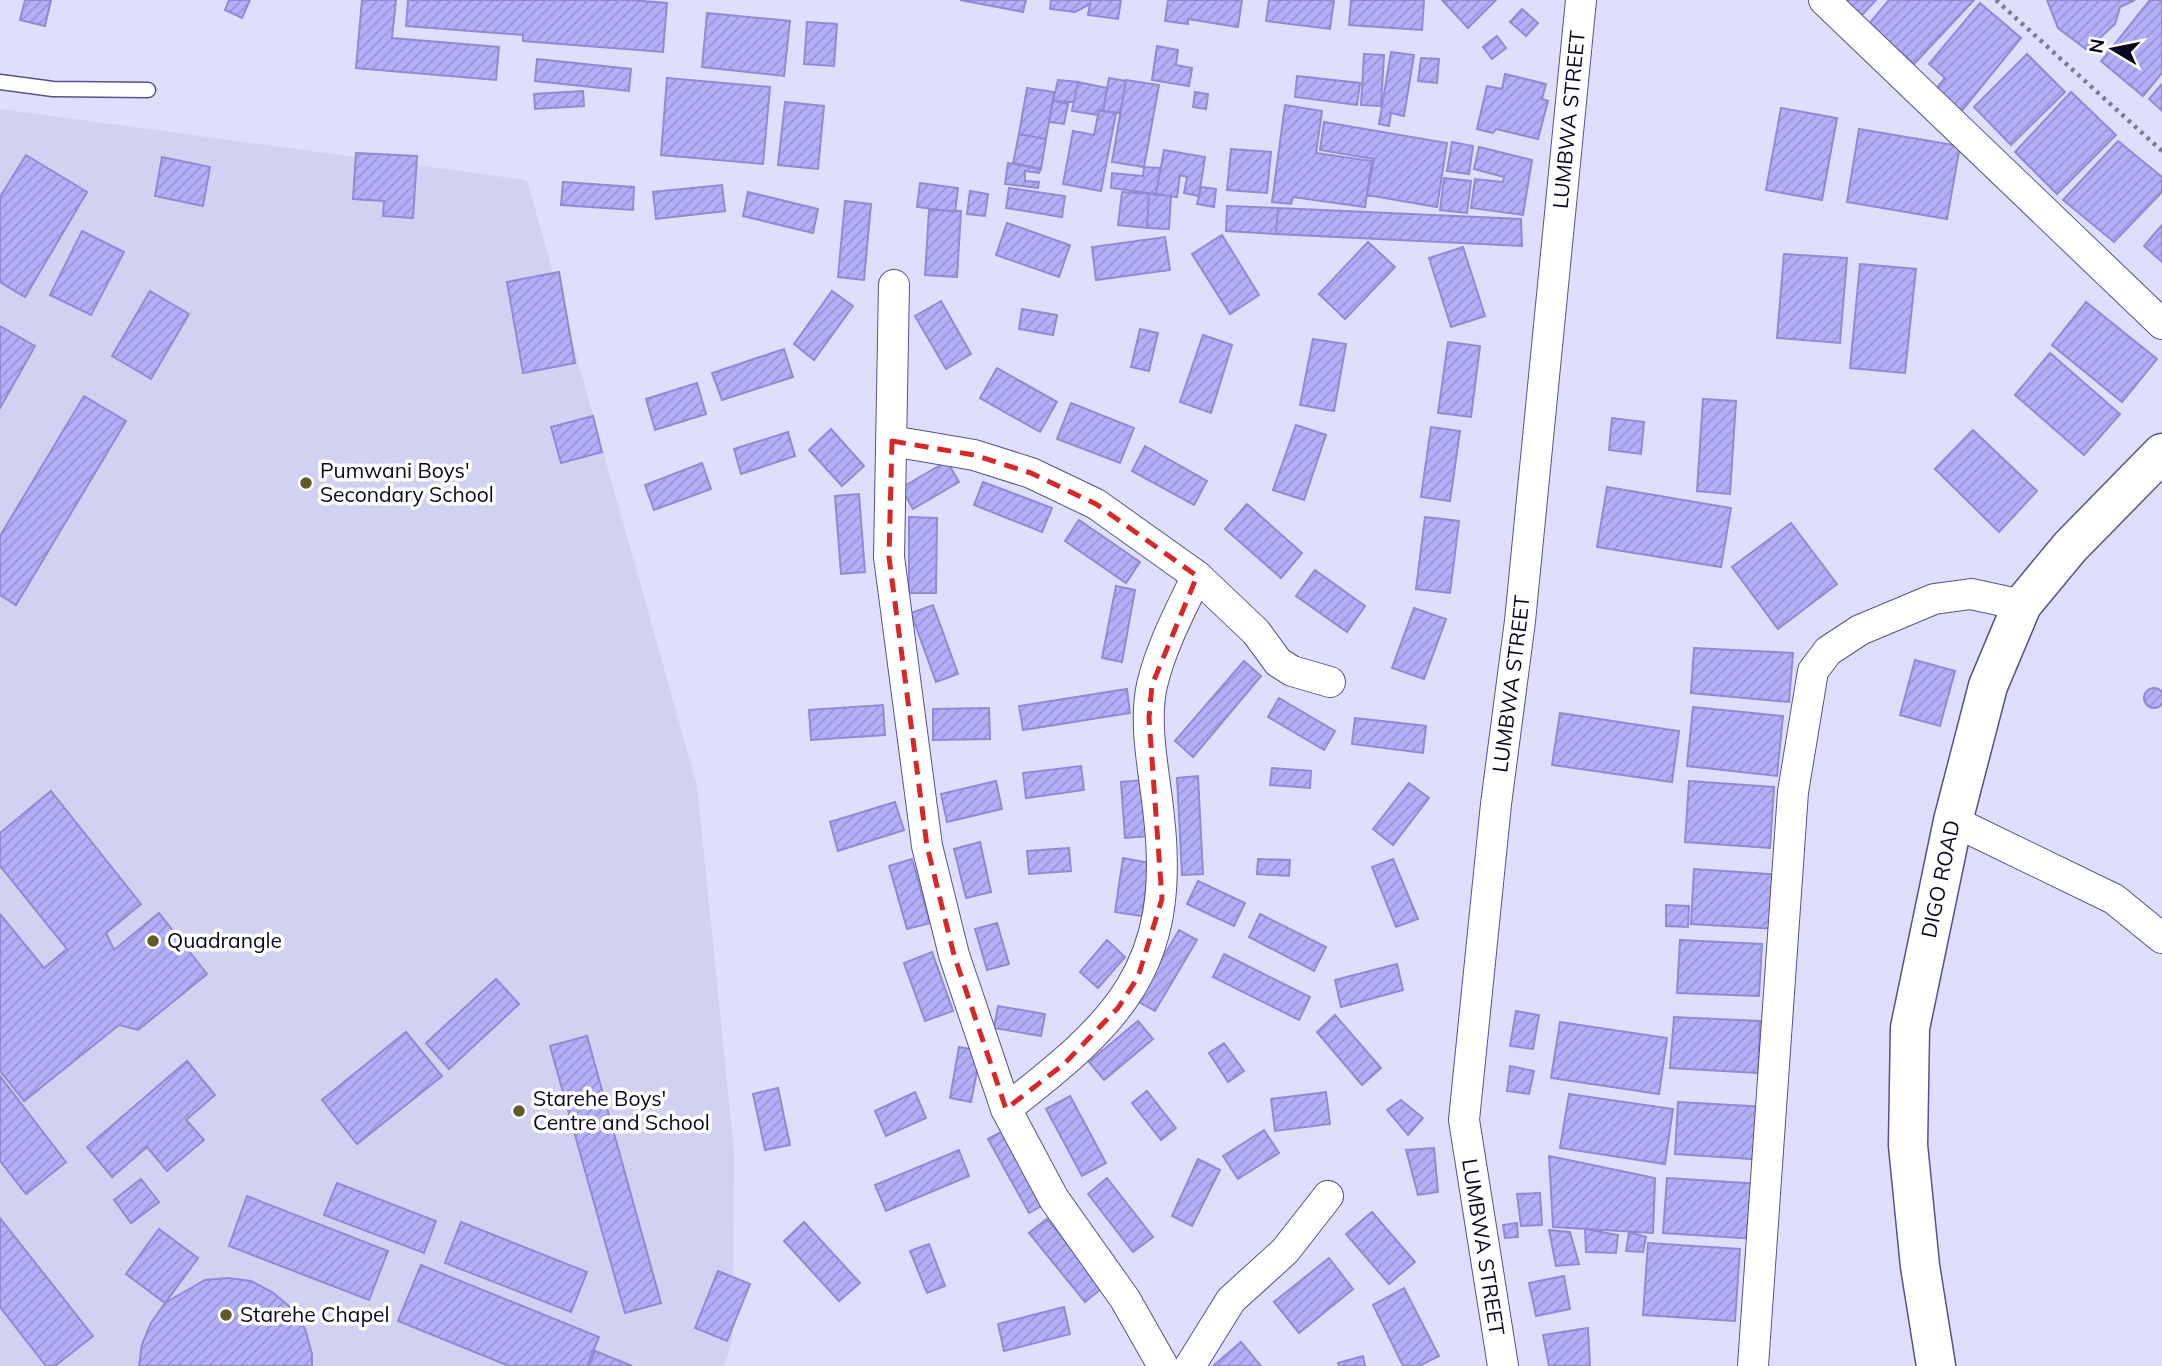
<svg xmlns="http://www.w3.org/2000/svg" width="2162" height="1366" font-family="Mulish,sans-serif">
<defs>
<pattern id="building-hatch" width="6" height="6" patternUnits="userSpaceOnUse" patternTransform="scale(1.75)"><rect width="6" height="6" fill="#b3aff8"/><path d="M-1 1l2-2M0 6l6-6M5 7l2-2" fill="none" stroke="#9995d4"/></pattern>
</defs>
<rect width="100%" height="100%" fill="#dfdffd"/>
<path fill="#d2d1f2" d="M0,109L527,180L697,786L734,1150L733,1338L724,1366H0Z"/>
<path fill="url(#building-hatch)" stroke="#908bd2" stroke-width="2" d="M25,0H51L45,26L20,20Z
M229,0H250L242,18L225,10Z
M362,0H396L392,38L499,47L496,80L356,68Z
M408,0H630L667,3L663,52L523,41V35L406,26Z
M960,0H1026L1023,12Z
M1051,0H1121L1118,19L1088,15L1090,4L1075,12L1050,9Z
M1168,0H1242L1238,27L1188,19V24L1165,21Z
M1269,0H1334L1330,29L1266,21Z
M1351,0H1424L1422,30L1349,25Z
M1442,0H1496L1468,28Z
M1841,0H1876L1860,17Z
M1889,0H1974L1914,64L1869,24Z
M2047,0H2135L2120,7L2115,24L2087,50L2058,28Z
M2150,0H2162V73L2143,96L2101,61Z
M1980,3L2021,38L1960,113L1934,91L1945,78L1929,64Z
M1522,9L1538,23L1526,36L1510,22Z
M707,13L790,21L784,76L702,67Z
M807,22L837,24L834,66L804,64Z
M1497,36L1506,48L1492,59L1483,47Z
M1157,46L1178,50L1176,65L1192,68L1189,86L1152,80Z
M1391,52L1414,55L1404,116L1391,113L1389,126L1379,124Z
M1364,54L1384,55L1381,106L1361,105Z
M2027,54L2065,92L2011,145L1974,107Z
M1421,58L1439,59L1437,83L1418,81Z
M537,59L631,69L629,91L535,81Z
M1505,74L1546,84L1542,99L1548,101L1538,139L1496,129L1493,133L1477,129L1487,86L1502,89Z
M1297,76L1360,83L1357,105L1295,97Z
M667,78L770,87L763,164L661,155Z
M1109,78L1126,81L1120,113L1103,111Z
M1058,80L1078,82L1074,102L1053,101Z
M1126,80L1159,85L1144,167L1112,162Z
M1078,82L1107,88L1103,111L1099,110L1098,115L1072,111Z
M2162,84V111L2149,99Z
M1027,88L1054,92L1046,139L1019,134Z
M583,91L584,106L535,109L534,94Z
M1195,92L1208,94L1206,109L1193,107Z
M2071,92L2116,135L2057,194L2015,152Z
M1053,101L1068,104L1064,124L1049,122Z
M785,102L824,106L818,169L778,165Z
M1285,105L1322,111L1316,153L1372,161L1365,207L1293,197L1291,204L1272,202Z
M1781,108L1837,118L1822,200L1766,190Z
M1099,110L1116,113L1101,191L1063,184L1073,131L1094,135Z
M1324,122L1447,143L1437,207L1367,195L1374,159L1320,150Z
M1859,129L1960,146L1947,219L1847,202Z
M1019,134L1046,139L1041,169L1013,163Z
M2118,141L2162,177V192L2114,242L2063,200Z
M1452,142L1473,146L1469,174L1447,171Z
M1479,147L1532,160L1523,215L1471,208L1475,179L1503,182L1504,177L1474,169Z
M1231,149L1271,152L1267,193L1227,190Z
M1164,150L1205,157L1199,196L1184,193L1187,177L1180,175L1177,197L1156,194Z
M356,153L417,156L413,218L383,216L384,201L353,199Z
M26,155L87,192L25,297L0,282V197Z
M162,157L210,167L203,206L155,196Z
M1008,163L1041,169L1039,173L1025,171V181L1039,182L1038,188L1005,184Z
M1144,167L1160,168L1156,194L1111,188L1112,173L1143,176Z
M1444,178L1471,181L1467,213L1440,210Z
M563,182L634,187L633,210L561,205Z
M920,183L958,188L955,212L917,207Z
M722,185L725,211L656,219L653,192Z
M1201,187L1216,189L1214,207L1197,204Z
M1009,188L1065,196L1062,217L1006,208Z
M970,191L988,194L985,216L967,214Z
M748,192L818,209L813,233L743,216Z
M1122,192L1149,194L1147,228L1118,225Z
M1149,194L1171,196L1169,229L1147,228Z
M845,201L871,204L864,280L838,277Z
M1227,206L1278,208L1276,234L1226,231Z
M1278,208L1521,219L1522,246L1276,234Z
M929,210L961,211L957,277L925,275Z
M1007,223L1070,245L1059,277L996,255Z
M2162,225V262L2144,246Z
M82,231L124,252L91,315L50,295Z
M1222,235L1259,295L1230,314L1192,254Z
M1165,237L1170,270L1096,280L1092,247Z
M1368,242L1395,267L1345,319L1319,294Z
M1463,247L1485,316L1451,327L1429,258Z
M1784,254L1847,258L1840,343L1777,338Z
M1860,264L1916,269L1905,373L1850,368Z
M559,272L575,363L523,373L507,282Z
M150,291L189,314L151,379L112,356Z
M832,291L853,306L814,360L794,344Z
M941,301L971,354L946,369L915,316Z
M2086,302L2157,359L2122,402L2052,345Z
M1022,309L1057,315L1053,335L1019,329Z
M0,326L35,346L0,408Z
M1140,329L1158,333L1149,371L1131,367Z
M1203,335L1232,345L1211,413L1180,402Z
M1313,339L1346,344L1334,411L1300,405Z
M1448,342L1480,346L1471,417L1438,413Z
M784,349L793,377L722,400L712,373Z
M2050,353L2120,414L2084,455L2015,395Z
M997,368L1057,402L1040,432L980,398Z
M697,383L706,414L655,430L646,399Z
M84,396L126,421L16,605L0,595V536Z
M1703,399L1736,401L1730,494L1697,491Z
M1071,403L1134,428L1120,463L1057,439Z
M593,416L602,452L561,463L551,427Z
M1612,418L1644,422L1641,454L1609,450Z
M1296,425L1326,435L1304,500L1273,490Z
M1431,427L1460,431L1450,501L1421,497Z
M831,429L864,466L842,486L809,450Z
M1973,430L2037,491L1999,532L1935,469Z
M788,432L795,456L741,474L734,449Z
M1145,446L1207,481L1194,505L1132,471Z
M947,461L959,482L913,509L901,488Z
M702,463L711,489L654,510L645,485Z
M983,482L1052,508L1042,532L974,505Z
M1607,487L1731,508L1721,567L1597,547Z
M859,494L865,572L841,574L835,496Z
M1247,504L1302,553L1281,578L1225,529Z
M909,517L937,518L936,593H909Z
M1425,517L1459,521L1450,593L1416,589Z
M1079,520L1140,562L1126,583L1065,541Z
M1791,523L1837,584L1778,629L1732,567Z
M1315,570L1365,606L1347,632L1296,596Z
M1116,586L1135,590L1122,662L1102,658Z
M933,605L958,674L936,682L911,613Z
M1414,608L1446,619L1424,679L1392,668Z
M1694,648L1793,653L1789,702L1691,693Z
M1915,660L1955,671L1940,726L1900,715Z
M1244,661L1261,676L1193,757L1175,741Z
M2144 698a10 10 0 1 1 20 0a10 10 0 1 1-20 0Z
M1127,689L1130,713L1023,730L1019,706Z
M1279,698L1335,731L1324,750L1268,717Z
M883,705L885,735L811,740L809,710Z
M1693,707L1783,716L1777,776L1687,766Z
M989,708L990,739L933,740V709Z
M1560,713L1679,731L1672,782L1552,765Z
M1355,718L1426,726L1423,753L1352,744Z
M1081,766L1084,790L1026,798L1023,773Z
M1272,768L1311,771L1310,788L1270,785Z
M1198,776L1203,874L1182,875L1177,778Z
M1145,780L1149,836L1125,838L1121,782Z
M996,781L1002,809L947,822L941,794Z
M1689,781L1774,787L1770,848L1685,842Z
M1409,783L1429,798L1393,845L1373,829Z
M51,791L141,904L106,933L114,950L159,913L207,974L138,1030L119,1025L24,1101L0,1071V914L44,968L67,949L0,866V833Z
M895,802L904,830L838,851L830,822Z
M980,842L991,892L966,898L954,849Z
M1069,848L1071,871L1029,874L1027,851Z
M1123,858L1150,863L1142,916L1115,912Z
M912,859L930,923L907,929L889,866Z
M1258,859L1290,860L1289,876L1257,874Z
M1393,859L1418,919L1396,927L1372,867Z
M1694,869L1782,875L1778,929L1691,924Z
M1198,881L1245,903L1234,926L1187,904Z
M1666,905L1689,906L1688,927L1666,926Z
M1260,914L1326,947L1314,971L1249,937Z
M997,923L1009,964L987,970L975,929Z
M1179,930L1197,940L1155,1011L1137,1001Z
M1107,940L1125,957L1098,988L1080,972Z
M1680,940L1762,944L1759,996L1677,993Z
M932,952L953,1011L925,1021L904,963Z
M1224,954L1310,997L1299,1020L1213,977Z
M1397,964L1403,990L1341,1007L1335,980Z
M496,979L519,1004L449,1069L426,1043Z
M998,1006L1045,1014L1041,1036L994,1028Z
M1516,1011L1539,1015L1533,1049L1510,1046Z
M1335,1015L1381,1068L1362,1085L1317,1032Z
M1674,1017L1760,1021L1758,1073L1670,1068Z
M1138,1021L1153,1039L1104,1080L1089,1062Z
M1560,1022L1667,1038L1659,1094L1551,1078Z
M406,1032L442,1076L357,1144L322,1100Z
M587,1036L661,1303L625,1313L550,1046Z
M1224,1043L1244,1071L1228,1082L1209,1053Z
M959,1047L981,1051L971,1102L950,1098Z
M187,1061L215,1095L186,1120L204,1140L167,1171L147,1147L112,1177L87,1147Z
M1510,1066L1534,1071L1529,1094L1507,1091Z
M0,1076L66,1162L26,1194L0,1161Z
M778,1088L790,1145L765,1150L753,1094Z
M1147,1091L1176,1128L1161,1140L1132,1103Z
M915,1092L926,1118L886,1136L875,1111Z
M1326,1092L1330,1124L1275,1131L1271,1099Z
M1569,1094L1673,1109L1665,1164L1560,1148Z
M1070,1096L1106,1163L1082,1176L1046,1109Z
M1401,1100L1423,1118L1408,1135L1387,1110Z
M1678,1102L1767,1107L1765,1160L1675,1154Z
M1010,1127L1050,1201L1029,1213L988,1139Z
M1264,1130L1279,1153L1238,1179L1223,1156Z
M1434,1148L1438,1192L1418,1195L1406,1150Z
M959,1150L969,1176L886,1211L875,1185Z
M1549,1156L1655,1178L1653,1233L1553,1227Z
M1198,1159L1220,1170L1192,1226L1172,1216Z
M1107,1178L1153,1237L1133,1252L1088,1194Z
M1667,1178L1761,1184L1757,1239L1663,1233Z
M141,1179L159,1202L131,1223L114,1200Z
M337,1183L436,1221L424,1253L324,1215Z
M1540,1193L1542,1225L1521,1226L1517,1194Z
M247,1196L388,1251L369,1300L229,1246Z
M1372,1212L1415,1262L1389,1284L1346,1234Z
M0,1218L93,1336L55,1366H46L0,1307Z
M1047,1219L1103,1287L1085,1302L1029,1233Z
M461,1222L587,1272L571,1312L445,1263Z
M804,1222L860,1283L839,1301L784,1241Z
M1517,1223L1518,1237L1505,1238L1503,1225Z
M159,1229L198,1258L165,1303L126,1274Z
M1585,1229L1618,1235L1616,1253L1586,1252Z
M1549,1230L1570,1232L1579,1264L1556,1266Z
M1629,1232L1646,1237L1643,1252L1626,1251Z
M1648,1243L1740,1249L1735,1321L1643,1315Z
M929,1244L945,1286L927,1293L910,1251Z
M1329,1258L1353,1289L1299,1333L1274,1302Z
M421,1265L599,1337L587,1366H509L398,1321Z
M718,1271L750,1284L727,1341L695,1328Z
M1564,1276L1570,1309L1536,1316L1529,1283Z
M228,1278L251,1281L272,1292L290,1307L305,1329L312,1354V1366H139L142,1344L151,1323L165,1303L205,1280Z
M1404,1288L1439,1356L1419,1366H1403L1373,1305Z
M1064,1307L1070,1334L1004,1351L998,1324Z
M1588,1328L1590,1366H1549L1543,1335Z
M1241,1342L1261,1366H1216L1214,1365Z
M595,1351L632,1366H589Z
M1363,1356L1365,1366H1339L1338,1363Z"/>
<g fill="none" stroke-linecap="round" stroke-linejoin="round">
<defs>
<path id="service" d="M0,82L53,89L148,90"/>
<g id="minor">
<path d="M1824,0L2162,324"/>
<path d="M894,285L889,557L927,846L954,955L1006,1109L1054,1199L1125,1299L1163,1366"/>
<path d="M892,441L974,455L1031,473L1096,504L1197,576L1256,632L1278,662L1292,671L1330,682"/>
<path d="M1953,821L2114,899L2162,938"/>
<path d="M1006,1109C1118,1022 1176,968 1159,817C1155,775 1143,726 1152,685C1161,647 1180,611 1197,576"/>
<path d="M1190,1366L1231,1300L1285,1251L1328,1196"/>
<path id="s1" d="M1503,1366L1464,1120L1496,804L1520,621L1581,0"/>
<path d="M1753,1366L1793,792L1813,671L1828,651L1860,630L1934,599L1971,594L2022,605"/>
</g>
<g id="secondary">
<path id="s2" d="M1936,1366L1920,1266L1908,1145L1910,1028L1953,821L1988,686L2022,605L2070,547L2162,453"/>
</g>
</defs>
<use href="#service" stroke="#575092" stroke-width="17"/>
<use href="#minor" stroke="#575092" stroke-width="32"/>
<use href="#secondary" stroke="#575092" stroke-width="41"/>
<path stroke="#7c7a96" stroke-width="4.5" stroke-dasharray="3.5 5" stroke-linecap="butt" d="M1996,0L2162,151"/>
<use href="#service" stroke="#fff" stroke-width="14"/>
<use href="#minor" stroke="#fff" stroke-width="30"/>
<use href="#secondary" stroke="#fff" stroke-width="38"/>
</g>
<path fill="none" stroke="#d62828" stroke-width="5" stroke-dasharray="14 9" stroke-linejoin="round" d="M892,441L974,455L1031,473L1096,504L1197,576L1152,685L1149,718L1162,899L1138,977L1118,1008L1064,1064L1006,1109L954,955L927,846L889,557Z"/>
<g fill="#5e5c28" stroke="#fff" stroke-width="2.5">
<circle cx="306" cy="483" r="7"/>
<circle cx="153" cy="941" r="7"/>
<circle cx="519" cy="1111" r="7"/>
<circle cx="226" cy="1315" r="7"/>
</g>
<g text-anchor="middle" stroke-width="7" stroke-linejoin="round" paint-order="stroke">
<g font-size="21" fill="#0b0620" stroke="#fff">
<text dy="7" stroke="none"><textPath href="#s1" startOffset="1255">LUMBWA STREET</textPath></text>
<text dy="7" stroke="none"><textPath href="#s1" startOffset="688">LUMBWA STREET</textPath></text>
<text dy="7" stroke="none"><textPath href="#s2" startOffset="492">DIGO ROAD</textPath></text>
<text transform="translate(1483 1247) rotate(81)" y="7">LUMBWA STREET</text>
</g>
<g font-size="21" fill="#0b0620" stroke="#fff" text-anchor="start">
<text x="320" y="478">Pumwani Boys'<tspan x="320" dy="24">Secondary School</tspan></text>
<text x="167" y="948">Quadrangle</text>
<text x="533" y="1106">Starehe Boys'<tspan x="533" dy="24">Centre and School</tspan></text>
<text x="240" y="1322">Starehe Chapel</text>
</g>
</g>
<g transform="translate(2113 49) rotate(280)" stroke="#ffffff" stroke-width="5" paint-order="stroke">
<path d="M0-5L12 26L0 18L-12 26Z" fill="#0b0620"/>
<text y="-10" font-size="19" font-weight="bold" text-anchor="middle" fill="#0b0620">N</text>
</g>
</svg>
